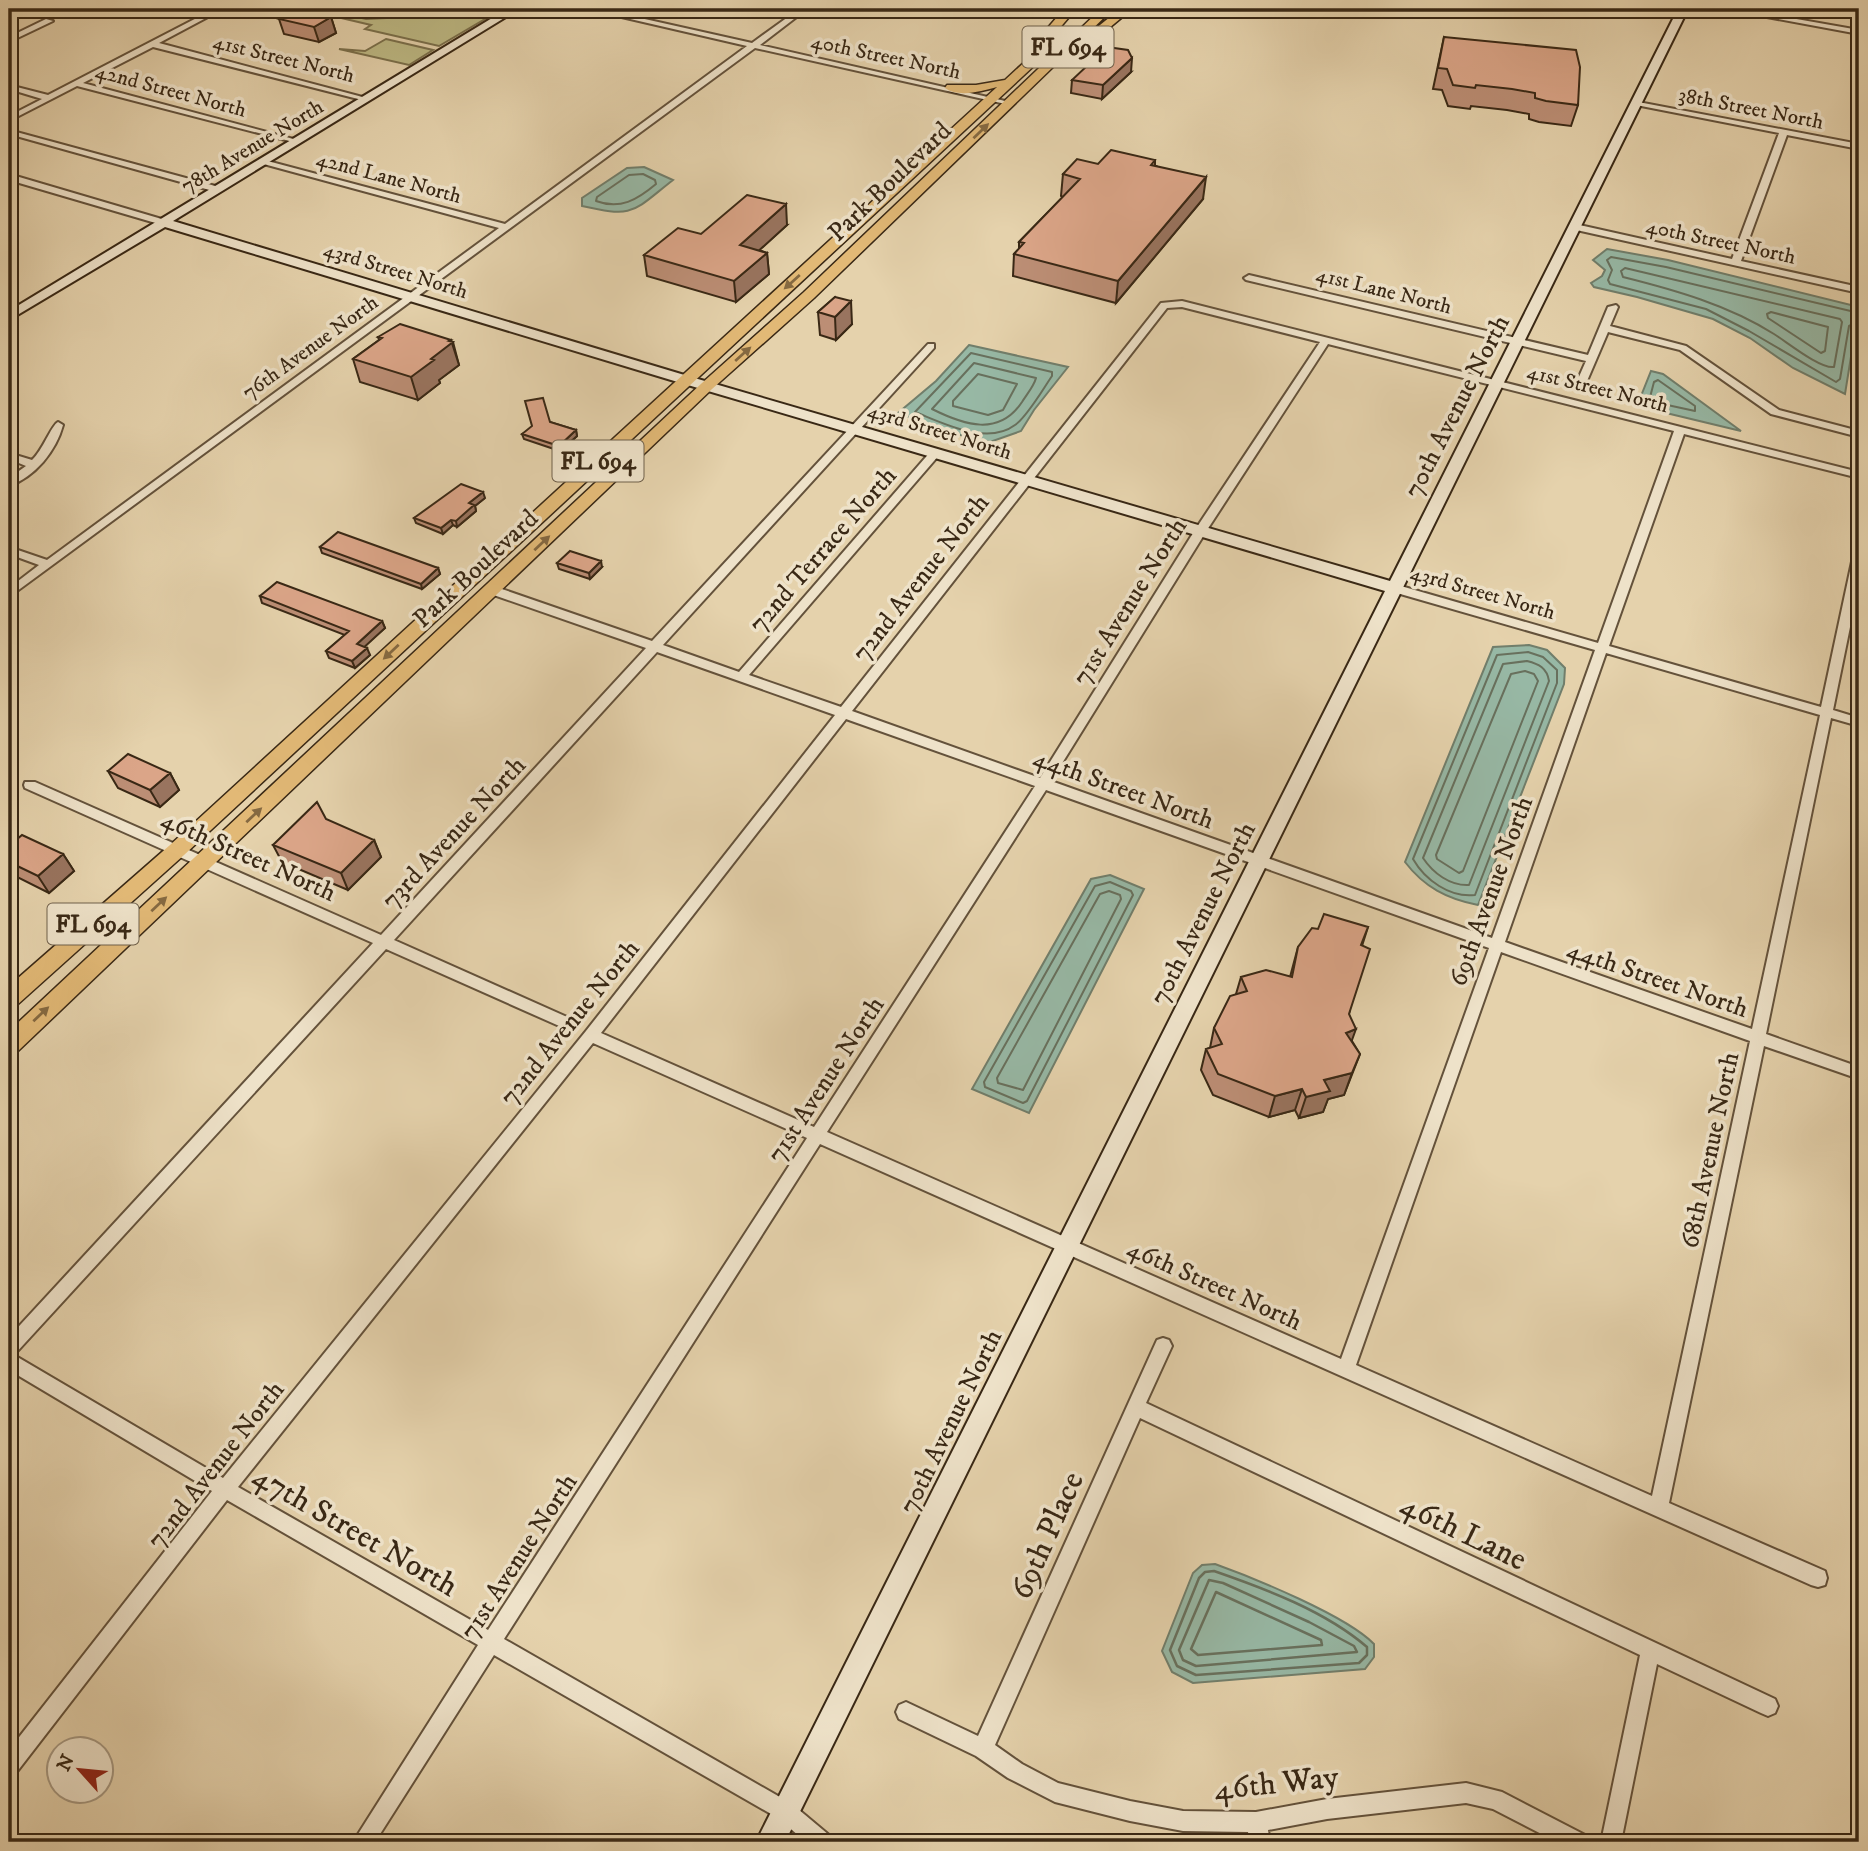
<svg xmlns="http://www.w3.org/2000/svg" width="1868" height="1851" font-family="'IM FELL DW Pica',serif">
<rect width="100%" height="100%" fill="#e5d2ac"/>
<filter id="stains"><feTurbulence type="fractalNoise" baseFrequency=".00286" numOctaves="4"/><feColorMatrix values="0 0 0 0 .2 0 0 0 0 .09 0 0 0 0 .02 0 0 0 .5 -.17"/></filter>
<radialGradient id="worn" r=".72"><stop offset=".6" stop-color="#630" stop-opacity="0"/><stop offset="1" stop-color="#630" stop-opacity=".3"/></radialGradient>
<path fill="#bdb984" stroke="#7b704c" stroke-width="2" d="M303,9H323L366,19L490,13L493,9H502L439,46L365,29L371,25Z
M386,39L433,50L409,65L339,49L365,51Z"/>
<path fill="#97b8a5" stroke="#717e6b" stroke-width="2" d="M644,167L673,180C632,212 635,218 582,206V198L627,168Z
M1607,249L1668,260L1859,307L1845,394L1793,368L1750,338L1713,319L1637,297L1594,287L1591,283L1602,276L1605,270L1593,260Z
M969,345L1068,367L1034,410L1021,431L990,442L943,431L898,413L936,381Z
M1651,371L1663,374L1741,431L1637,406Z
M1529,645L1547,650L1565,668L1564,684L1478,905C1447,899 1424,887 1405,862L1493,647Z
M1110,875L1144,889L1029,1113L972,1089L1091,879Z
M1215,1564C1254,1578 1347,1616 1374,1644V1657L1365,1669L1193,1683L1172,1672L1162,1651L1193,1573L1202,1565Z"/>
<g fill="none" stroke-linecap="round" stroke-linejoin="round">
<path stroke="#68705d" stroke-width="2" d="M643,174L655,180L656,184C637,200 620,210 596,201L597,197L629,175Z
M1625,268L1840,319L1842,322L1834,367C1820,369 1787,342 1774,334C1728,305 1675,290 1623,277L1621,271Z
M1771,312L1828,327L1825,351L1821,353L1768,318L1767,314Z
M1859,313L1666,267L1611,257L1607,260L1612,270L1608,280L1610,284L1706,309L1749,331L1836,382L1840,379L1849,326L1859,321
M971,353L1052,372V376C1043,389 1027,417 1015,425C987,446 943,423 915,412Z
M974,363L1036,378C1034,386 1027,394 1022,402C999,437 964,425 932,409Z
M978,374L1017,384L1003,410L988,415L953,406V401Z
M1658,380L1695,406V411L1649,401L1654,382Z
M1528,652L1543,657L1557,670V683L1475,895C1450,898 1425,880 1413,859L1497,655Z
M1527,661C1539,664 1547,668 1549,681L1469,885C1450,886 1433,873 1423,858L1503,664Z
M1525,671L1534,674L1538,681L1463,871L1459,873L1437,859L1436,855L1511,674Z
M1110,882L1131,891L1133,895L1027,1101L1023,1103L985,1087L984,1082L1095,886Z
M1109,891L1120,895L1121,899L1023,1090L998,1083L997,1078L1100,894Z"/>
<path stroke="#68705d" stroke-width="2.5" d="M1214,1571C1266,1589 1325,1611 1367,1647V1655L1359,1663L1196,1675L1177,1666L1170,1650L1199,1578L1205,1572Z
M1209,1580L1223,1583L1309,1622L1354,1646L1357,1652L1196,1666L1183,1660L1179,1650Z
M1216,1592L1321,1640L1322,1645L1198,1655L1191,1649Z"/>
<defs>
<path id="street" d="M214,9L221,10L159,43L370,99L366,101L153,47L83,83L301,141L297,143L77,86L9,121V116L42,99L9,89V85L48,95Z
M587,9H600L752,43L799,9H807L760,45L1014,103L1010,105L755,48L9,597V588L39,565L9,554V547L47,560L499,228L260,163V159L505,224L747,46Z
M1724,9H1739L1859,30V34Z
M46,19L53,21L9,42V37Z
M1633,101L1859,144V149L1787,135L1741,261L1859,287V293L1572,229V225L1575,224L1732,259L1779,133L1636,105L1632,103Z
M9,130L219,187L220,189L213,191L9,134Z
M9,174L165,220L166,222L159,224L9,180Z
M1249,275L1588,355L1608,307L1616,305L1618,307L1610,326L1686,346L1779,410L1859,431V437L1771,414L1680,350L1608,332L1584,388L1579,391L1574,388L1586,361L1246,280L1244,278Z
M1182,301L1859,472V478L1684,434L1609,646L1821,707L1853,557L1859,553V583L1833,710L1859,718V726L1831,718L1766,1034L1859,1067V1079L1764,1046L1669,1503L1825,1571L1827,1578L1825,1585L1818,1587L1811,1585L820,1144L504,1639L792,1804L829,1835L832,1842H806L778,1818L494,1655L375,1842H353L478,1645L227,1500L16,1773L9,1776V1750L212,1491L9,1370V1337L373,943L25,788L24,785L25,782H35L381,935L646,648L488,593V587H496L652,641L928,344H934V348L663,645L739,672L932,450H940V454L749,675L841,707L1161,303ZM1182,307L1320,342L1195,530L1040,778L852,711L1167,308ZM1328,344L1674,431L1598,643L1394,584L1388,588L1390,591L1595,650L1492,938L1051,781L1207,530ZM657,652L835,715L586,1031L223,1478L14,1355L386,949L557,1025L562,1027L567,1025L569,1021L567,1017L394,940ZM1606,653L1820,715L1752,1029L1505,942ZM846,719L1035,786L814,1127L601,1033ZM1046,790L1489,948L1341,1359L827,1132ZM1501,952L1750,1041L1652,1496L1356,1365ZM593,1043L807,1138L488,1630L238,1487Z
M58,422L63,425C56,451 35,477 9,486V478L26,466L9,459V453L32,460C43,450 51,426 58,422Z
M1163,1338L1169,1340L1172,1346L1146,1403L1775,1699L1778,1706L1775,1713L1768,1716L1761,1713L1657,1664L1621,1842H1601L1640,1655L1140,1418L995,1745L1022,1764L1058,1783L1130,1801L1183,1811L1256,1812L1327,1799L1466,1783L1502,1792L1585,1835L1588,1842H1557L1493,1809L1466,1803L1327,1819L1268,1830L1270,1842H1250L1248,1832L1183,1831L1130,1821L1055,1802L1008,1778L976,1756L899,1719L896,1712L899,1705L906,1702L978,1736L1157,1340Z"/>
<path id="secondary" d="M507,9H519L173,221L691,377L1390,581L1678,9H1688L785,1842H756L1385,591L681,383L165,227L9,320V311Z"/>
<path id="primary" d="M1064,9H1076L1045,45L1051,46V50L184,855L17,1005L9,1008V986L170,845L997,87C982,91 959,98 945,88L947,85H976L1005,80L1030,57L1025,54L1027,52Z
M1101,9H1113L814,298L712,389L17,1052L9,1054V1031L702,383L804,292Z
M1120,9H1132L1103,33H1095V29Z"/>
</defs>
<use href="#street" stroke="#64523b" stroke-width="4"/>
<use href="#secondary" stroke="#392815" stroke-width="4"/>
<use href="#primary" stroke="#392815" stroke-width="3"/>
<use href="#street" fill="#eee2c9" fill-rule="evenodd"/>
<use href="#secondary" fill="#eee2c9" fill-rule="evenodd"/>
<use href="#primary" fill="#e2b976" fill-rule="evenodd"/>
</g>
<path fill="#bc8e75" stroke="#392815" stroke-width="2" d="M137,9H185L169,17Z
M331,17L336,33L319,42L284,34L279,19Z
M1444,37L1578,105L1571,126L1539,122L1529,119V114L1507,110L1471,106L1470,109L1448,106L1442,90L1433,89Z
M1131,72L1102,99L1071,93L1072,80Z
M1155,160V165L1203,199L1116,303L1013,276L1014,254L1019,249V242L1063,197L1061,196L1063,174L1098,164Z
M787,225L759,250L767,253L769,274L736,302L647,276L644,255L701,234Z
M835,297L852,324L836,340L820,335L818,312Z
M378,337L453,342L459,365L439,380L440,383L418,400L360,382L353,359L379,340Z
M550,422L576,430L577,436L560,451L524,439L522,434Z
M485,498L475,506L476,511L457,527L453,525L443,534L416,523L414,518Z
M320,547L438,568L440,574L422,589L322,553Z
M557,563L602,567L590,579L559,569Z
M260,596L382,621L385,628L364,646L370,655L355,668L329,658L326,651L345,635L262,603Z
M108,771L170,773L179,790L160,807L118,788Z
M374,840L381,857L348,890L282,862L273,845Z
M9,846L63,854L74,871L49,893L9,873Z
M1368,927L1362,946L1349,1014L1352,1041L1360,1054L1344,1095L1328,1099L1323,1112L1299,1118L1295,1110L1269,1117L1213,1095L1201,1070L1206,1049L1210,1048L1214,1028L1236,994L1241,977H1290L1298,947L1318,929Z"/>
<path fill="#99745f" stroke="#392815" stroke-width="2" d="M168,9H185L169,17L166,10Z
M331,17L336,33L319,42L314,27Z
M1132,58L1131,72L1102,99L1103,85Z
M1206,177L1203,199L1116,303L1118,281Z
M786,204L787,225L742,266L740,245Z
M767,253L769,274L736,302L734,281Z
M851,301L852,324L836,340L835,317Z
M451,340L459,365L439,380L440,383L418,400L411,377Z
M576,430L577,436L560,451L559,446Z
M483,492L485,498L475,506L476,511L457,527L456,521L469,503Z
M451,520L453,525L443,534L441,528Z
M601,561L602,567L590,579L589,573Z
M438,568L440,574L422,589L421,584Z
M382,621L385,628L360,651L357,644Z
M367,648L370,655L355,668L352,661Z
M170,773L179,790L160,807L150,790Z
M374,840L381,857L348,890L341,873Z
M63,854L74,871L49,893L38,876Z
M1356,1029L1348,1051L1346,1033Z
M1352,1073L1344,1095L1328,1099L1323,1112L1299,1118L1306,1097L1324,1080Z
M1302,1089L1295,1110L1269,1117L1275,1096Z"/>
<path fill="#dba588" stroke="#392815" stroke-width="2" d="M298,9H300L331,17L314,27L279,19Z
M1444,37L1576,50L1580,67L1578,105L1546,101L1535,98V93L1512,89L1476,85L1475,88L1453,85L1447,69L1438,68Z
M1107,47L1128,50L1132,58L1103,85L1072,80Z
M1111,150L1155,160L1151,165L1206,177L1118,281L1014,254L1024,243L1019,242L1080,179L1063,174L1077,159L1098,164Z
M747,195L786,204L740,245L767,253L734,281L644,255L678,228L701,234Z
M835,297L851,301L835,317L818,312Z
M400,324L451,340L449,341L453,342L431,359L434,360L411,377L353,359L382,338L378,337Z
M543,398L550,422L576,430L559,446L522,434L532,426L525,401Z
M461,484L483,492L469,503L474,505L456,521L451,520L441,528L414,518Z
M338,532L438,568L421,584L320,547Z
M570,551L601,561L589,573L557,563Z
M277,582L382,621L357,644L367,648L352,661L326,651L349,631L260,596Z
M128,754L170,773L150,790L108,771Z
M317,802L326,819L374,840L341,873L273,845Z
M22,835L63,854L38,876L9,862V846Z
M1324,914L1368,927L1361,945L1370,949L1349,1014L1356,1029L1346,1033L1360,1054L1352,1073L1324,1080L1330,1091L1306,1097L1302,1089L1275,1096L1218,1074L1206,1049L1222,1044L1214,1028L1230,996L1247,991L1241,977L1266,970L1292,977L1298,947L1312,928L1318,929Z"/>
<defs><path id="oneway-solid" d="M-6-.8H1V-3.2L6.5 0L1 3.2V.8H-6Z" transform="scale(1.75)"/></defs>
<g fill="#856941">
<use href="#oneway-solid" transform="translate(981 131) rotate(-44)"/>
<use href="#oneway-solid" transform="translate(792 282) rotate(138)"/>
<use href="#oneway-solid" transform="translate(743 354) rotate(-42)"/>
<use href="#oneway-solid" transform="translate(542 543) rotate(-43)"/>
<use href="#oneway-solid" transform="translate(391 652) rotate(137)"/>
<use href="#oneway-solid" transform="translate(254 815) rotate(-43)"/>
<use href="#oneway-solid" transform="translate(159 904) rotate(-43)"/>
<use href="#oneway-solid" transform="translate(41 1014) rotate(-43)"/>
</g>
<g text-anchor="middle" stroke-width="7" stroke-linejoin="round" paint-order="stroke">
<g font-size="21" fill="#392815" stroke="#eee2c9">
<text transform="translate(886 56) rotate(12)" y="7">40th Street North</text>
<text transform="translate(284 58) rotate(14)" y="7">41st Street North</text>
<text transform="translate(171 90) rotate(15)" y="7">42nd Street North</text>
<text transform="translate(1751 108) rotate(11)" y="7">38th Street North</text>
<text transform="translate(252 146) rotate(-31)" y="7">78th Avenue North</text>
<text transform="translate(389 177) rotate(15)" y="7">42nd Lane North</text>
<text transform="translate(1721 241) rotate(12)" y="7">40th Street North</text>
<text transform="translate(396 270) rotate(17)" y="7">43rd Street North</text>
<text transform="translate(1384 290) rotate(14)" y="7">41st Lane North</text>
<text transform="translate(310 347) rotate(-36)" y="7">76th Avenue North</text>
<text transform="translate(1598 388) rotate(14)" y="7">41st Street North</text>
<text transform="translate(940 431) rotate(17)" y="7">43rd Street North</text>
<text transform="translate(1483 592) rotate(16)" y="7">43rd Street North</text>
</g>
<g fill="#eee2c9" stroke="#6f604b" stroke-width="2">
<rect x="1022.5" y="26.5" width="91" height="41" rx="5"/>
<rect x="552.5" y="440.5" width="91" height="41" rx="5"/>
<rect x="47.5" y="903.5" width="91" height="41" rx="5"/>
</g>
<g font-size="24" font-weight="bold" fill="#392815">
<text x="1068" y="55">FL 694</text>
<text x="598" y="469">FL 694</text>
<text x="93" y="932">FL 694</text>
</g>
<g font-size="26" fill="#392815" stroke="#eee2c9">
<text transform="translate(889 181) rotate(-44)" y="9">Park Boulevard</text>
<text transform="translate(1456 406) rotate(-63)" y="9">70th Avenue North</text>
<text transform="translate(822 549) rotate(-49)" y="9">72nd Terrace North</text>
<text transform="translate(475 568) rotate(-43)" y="9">Park Boulevard</text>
<text transform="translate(920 577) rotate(-52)" y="9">72nd Avenue North</text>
<text transform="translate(1129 601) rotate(-58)" y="9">71st Avenue North</text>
<text transform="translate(1124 788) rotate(20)" y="9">44th Street North</text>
<text transform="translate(453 832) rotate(-47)" y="9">73rd Avenue North</text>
<text transform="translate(249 855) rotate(24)" y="9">46th Street North</text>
<text transform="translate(1490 891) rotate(-70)" y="9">69th Avenue North</text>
<text transform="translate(1202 913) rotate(-63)" y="9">70th Avenue North</text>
<text transform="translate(1658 978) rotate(19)" y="9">44th Street North</text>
<text transform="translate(569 1022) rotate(-51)" y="9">72nd Avenue North</text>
<text transform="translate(825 1079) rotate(-57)" y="9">71st Avenue North</text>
<text transform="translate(1709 1150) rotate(-78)" y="9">68th Avenue North</text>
<text transform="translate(1215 1284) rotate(24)" y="9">46th Street North</text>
<text transform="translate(950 1421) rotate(-64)" y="9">70th Avenue North</text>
<text transform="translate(215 1464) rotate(-52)" y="9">72nd Avenue North</text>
<text transform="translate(518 1556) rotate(-57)" y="9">71st Avenue North</text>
</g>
<g font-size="32" fill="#392815" stroke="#eee2c9">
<text transform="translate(356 1530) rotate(30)" y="11">47th Street North</text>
<text transform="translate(1464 1531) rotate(26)" y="11">46th Lane</text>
<text transform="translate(1046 1535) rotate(-66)" y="11">69th Place</text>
<text transform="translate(1276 1782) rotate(-6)" y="11">46th Way</text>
</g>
</g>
<rect width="1868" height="1851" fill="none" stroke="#e5d2ac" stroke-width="35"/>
<rect x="10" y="10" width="1847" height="1830" fill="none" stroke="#392815" stroke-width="3.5"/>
<rect x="18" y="18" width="1833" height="1816" fill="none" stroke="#392815" stroke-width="2"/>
<g transform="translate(80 1770) rotate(297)"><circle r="33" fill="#eee2c9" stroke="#a69881" stroke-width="2"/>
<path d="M0-5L12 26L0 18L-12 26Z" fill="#8f2418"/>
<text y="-10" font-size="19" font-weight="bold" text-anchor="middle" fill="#392815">N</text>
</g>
<rect width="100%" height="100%" filter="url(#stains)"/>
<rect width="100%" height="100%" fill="url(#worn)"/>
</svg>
